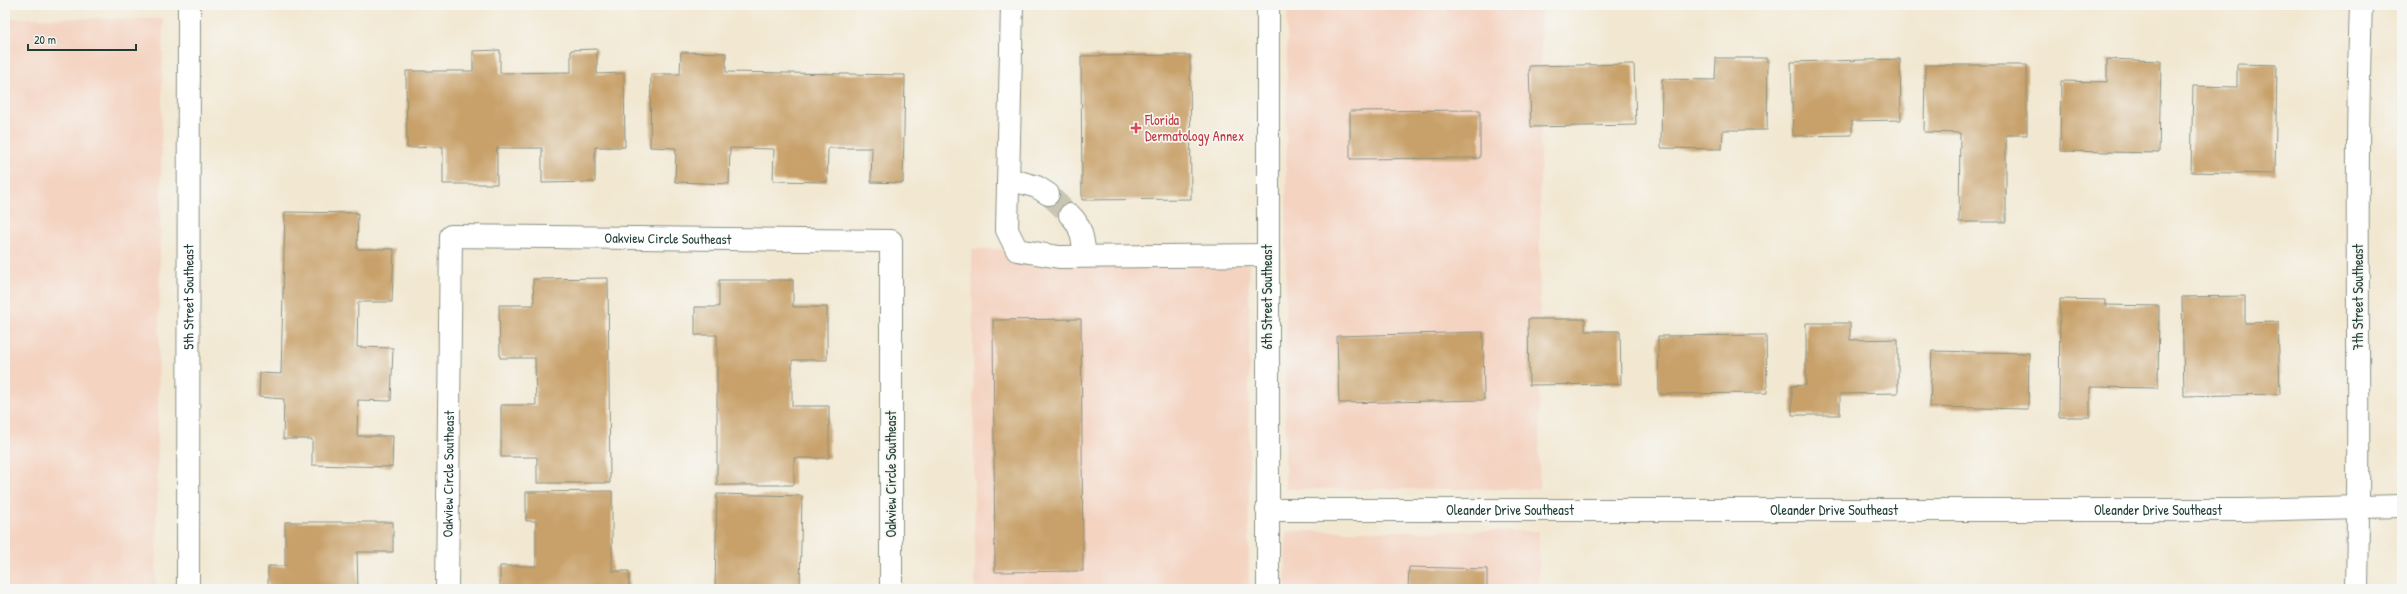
<svg xmlns="http://www.w3.org/2000/svg" width="2407" height="594" font-family="'Patrick Hand',sans-serif">
<rect width="100%" height="100%" fill="#f6f6f2"/>
<filter id="ink" filterUnits="userSpaceOnUse"><feTurbulence type="fractalNoise" baseFrequency=".025" numOctaves="2"/><feDisplacementMap in="SourceGraphic" scale="8" xChannelSelector="R" yChannelSelector="G"/><feConvolveMatrix kernelMatrix="1 2 1 2 8 2 1 2 1" color-interpolation-filters="sRGB"/></filter>
<filter id="wash" filterUnits="userSpaceOnUse"><feTurbulence type="fractalNoise" baseFrequency=".012" numOctaves="4" result="noise"/><feDisplacementMap in="SourceGraphic" scale="16" xChannelSelector="R" yChannelSelector="G"/><feGaussianBlur stdDeviation="0.9" result="paint"/><feColorMatrix in="noise" values="0 0 0 0 0 0 0 0 0 0 0 0 0 0 0 0 0 1.4 0 .05"/><feComposite in="paint" operator="in"/></filter>
<g filter="url(#wash)">
<rect width="100%" height="100%" fill="#f2e8d2"/>
<path fill="#f4d3c1" d="M1287,5H1541L1539,489H1285Z
M5,18L163,19L156,589H5Z
M1249,248V589H975L972,249Z
M1286,531H1539V589H1285Z"/>
<g id="blocks">
<path fill="#c8a069" d="M597,49V74L624,73L625,147H595V182L542,183V148H497V184H443V147L407,148L406,71H473V51L500,50V73L571,72V50Z
M681,52L726,53V72L905,75L903,183L871,182L872,148H828L827,182L773,181L774,149L730,148L729,184L675,182L676,148L650,147L651,74H680Z
M1190,55L1191,199L1082,200L1081,56Z
M1716,58H1768L1767,130H1723L1722,149L1661,148L1662,79L1715,80Z
M1900,59L1901,120L1852,121V135L1793,136L1791,62Z
M2107,59L2161,61L2159,153L2060,151L2061,81L2107,82Z
M1634,64L1636,125L1531,127L1529,66Z
M2237,64L2277,65L2275,174L2191,172L2193,86L2237,87Z
M1925,65H2027V135H2006V222H1959L1960,133L1924,132Z
M1480,110V158L1350,159V111Z
M285,212L358,213L357,249H394L392,302H358L357,347L393,348L391,401L358,400L357,436H393L392,467L312,465V439H283L284,399L259,397L260,373L281,374Z
M608,278L610,483H537V457H501V405H536L535,358H500L499,305H534L533,279Z
M719,280H793V307H827V360H792V406H829V458H794V485H717V335H695V307H719Z
M2245,296V323L2278,322L2280,394L2184,396L2182,297Z
M2060,299L2105,300V305L2159,306L2158,388L2090,387V417H2059Z
M1081,319L1083,571L995,572L993,320Z
M1528,319H1585V331H1620L1621,384L1529,385Z
M1806,323H1850V340L1898,339V393L1840,394V415H1792V386L1806,385Z
M1483,332L1484,400L1339,403L1337,336Z
M1766,335L1767,393L1659,394L1658,336Z
M1932,351L2029,353L2028,409L1930,407Z
M612,491V571H629V589H500V566H536V521H526V492Z
M717,494L802,496L800,589H715Z
M285,522H393V552H357L358,589H268V566H285Z
M1409,567L1487,569V589H1408Z"/>
</g>
</g>
<g filter="url(#ink)">
<use href="#blocks" fill-opacity="0" stroke="#889283" stroke-width="1"/>
<g fill="none" stroke-linecap="round" stroke-linejoin="round">
<path stroke="#c8c6b2" stroke-width="22" stroke-dasharray="22 11" stroke-linecap="butt" d="M1048,194L1070,215"/>
<defs>
<g id="minor">
<path d="M1012,5L1007,230L1017,250L1059,257L1268,255"/>
<path d="M1009,179L1037,187L1048,194"/>
<path d="M1070,215C1082,226 1083,241 1085,256"/>
<path id="s1" d="M1267,510H2242L2402,506"/>
<path id="s2" d="M188,589L189,5"/>
<path id="s3" d="M447,589L451,236L891,241V589"/>
<path d="M1268,589V5"/>
<path d="M2357,589C2361,394 2354,200 2361,5"/>
</g>
</defs>
<use href="#minor" stroke="#889283" stroke-width="24"/>
<use href="#minor" stroke="#fff" stroke-width="22"/>
</g>
</g>
<path fill="#e0444e" stroke="#f6f6f2" stroke-width="1.5" d="M1134 122h4v4h4v4h-4v4h-4v-4h-4v-4h4z"/>
<g text-anchor="middle" stroke-width="3.5" stroke-linejoin="round" paint-order="stroke">
<g font-size="14" fill="#be3a42" stroke="#f6f6f2" text-anchor="start">
<text x="1145" y="125">Florida<tspan x="1145" dy="16">Dermatology Annex</tspan></text>
</g>
<g font-size="14" fill="#1f3d34" stroke="#f6f6f2">
<text dy="5" stroke="none"><textPath href="#s3" startOffset="570">Oakview Circle Southeast</textPath></text>
<text dy="5" stroke="none"><textPath href="#s2" startOffset="292">5th Street Southeast</textPath></text>
<text transform="translate(1267 297) rotate(-90)" y="5">6th Street Southeast</text>
<text transform="translate(2358 297) rotate(-90)" y="5">7th Street Southeast</text>
<text dy="5" stroke="none"><textPath href="#s3" startOffset="115">Oakview Circle Southeast</textPath></text>
<text transform="translate(891 474) rotate(-90)" y="5">Oakview Circle Southeast</text>
<text dy="5" stroke="none"><textPath href="#s1" startOffset="243">Oleander Drive Southeast</textPath></text>
<text dy="5" stroke="none"><textPath href="#s1" startOffset="567">Oleander Drive Southeast</textPath></text>
<text dy="5" stroke="none"><textPath href="#s1" startOffset="891">Oleander Drive Southeast</textPath></text>
</g>
</g>
<rect width="2407" height="594" fill="none" stroke="#f6f6f2" stroke-width="20"/>
<path d="M28 44v6h108v-6" fill="none" stroke="#1f3d34" stroke-width="2"/>
<text x="34" y="44" font-size="12" fill="#1f3d34" stroke="#f6f6f2" stroke-width="3" paint-order="stroke">20 m</text>
</svg>
